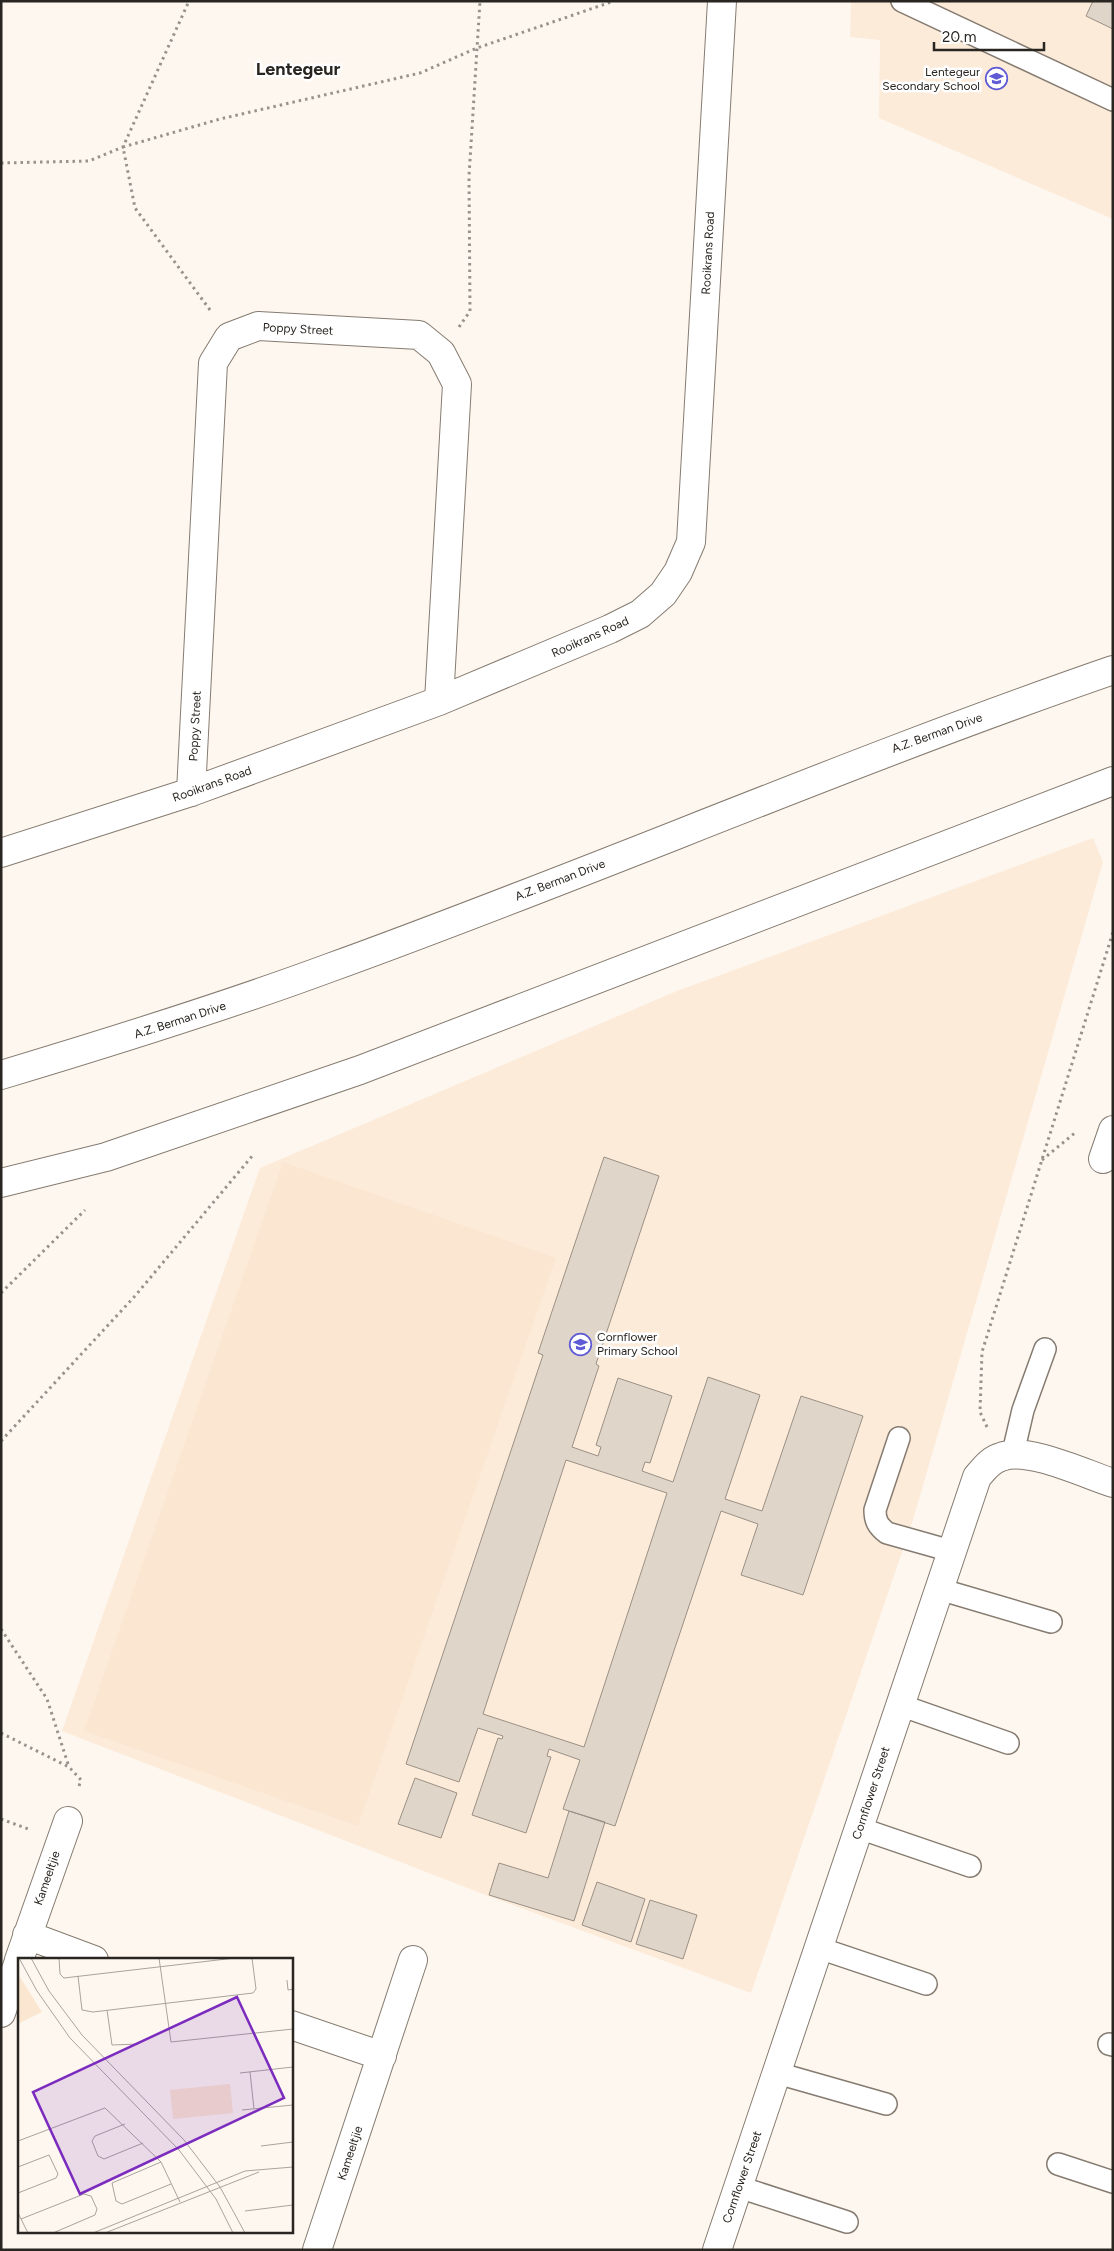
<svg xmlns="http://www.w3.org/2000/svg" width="1114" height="2251" font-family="Figtree,sans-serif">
<rect width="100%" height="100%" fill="#fef7ef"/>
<path fill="#fcebd9" d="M851,1H1113V219L879,118L880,40L850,37Z
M1093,838L1103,862L913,1520L751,1993L483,1894L62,1731L260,1168L677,991Z"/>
<path fill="#fbe7d1" d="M283,1162L556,1258L358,1826L84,1731Z"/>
<path fill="#e0d5c9" stroke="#9b9085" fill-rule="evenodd" d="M1093,1H1113V29L1086,16Z
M604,1157L659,1176L596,1364L599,1366L572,1447L598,1456L601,1447L596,1445L618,1378L672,1396L650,1463L645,1462L642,1471L673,1482L708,1377L760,1395L725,1499L762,1511L801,1396L863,1416L803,1595L741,1575L758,1524L721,1511L615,1826L563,1809L580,1760L549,1749L547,1756L551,1757L526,1833L472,1815L498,1738L502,1739L503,1736L478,1728L459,1782L406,1764L543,1355L538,1353ZM566,1460L667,1493L584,1747L483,1714Z
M415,1778L457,1793L441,1838L398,1824Z
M569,1811L605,1822L574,1921L489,1895L499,1863L548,1878Z
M597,1882L645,1899L631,1942L582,1925Z
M650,1900L697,1915L683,1959L636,1944Z"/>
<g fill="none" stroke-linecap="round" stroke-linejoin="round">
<defs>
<path id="service" d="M902,1L1113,100
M899,1438L875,1510C875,1521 878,1526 887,1533L951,1551
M1013,1453L1023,1410L1045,1349
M939,1589L1051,1622
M900,1705L1008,1743
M859,1828L970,1866
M819,1948L926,1984
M1109,2044L1113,2045
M777,2073L886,2104
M1058,2164L1113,2182
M739,2187L847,2222"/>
<path id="minor" d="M191,792L213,363L229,337L258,326L419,335L441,353L457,384L439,701
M1,853L191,792L439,701L610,629L640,614L663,594L678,572L691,542L722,1
M1103,1159L1113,1130
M27,1935L94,1960
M19,1960L68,1821
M1,2013L19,1961
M291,2025L382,2056
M317,2250L413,1960
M717,2250L977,1477C984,1469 990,1460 1001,1457C1027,1446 1085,1474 1113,1483"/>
<path id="secondary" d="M1,1075C111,1042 221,1008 329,968C592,873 849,761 1113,670
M1,1183L106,1157L360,1070L1113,781"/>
</defs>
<use href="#service" stroke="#857b70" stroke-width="24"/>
<use href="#minor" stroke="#857b70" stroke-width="30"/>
<use href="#secondary" stroke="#857b70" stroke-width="30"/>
<path stroke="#97928b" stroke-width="3" stroke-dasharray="2.5 4" stroke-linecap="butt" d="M1,163L89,161L123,147L189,1
M210,310L135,208L123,147L220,119L420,73L477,48L614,1
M459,327L470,311L469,176L480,1
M1042,1160L1076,1132
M1,1293L85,1210
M987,1427L980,1412L982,1352L1113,932
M1,1441L135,1296L253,1155
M1,1629L47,1699L69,1767
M1,1733L69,1767L81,1780L78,1789
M1,1819L31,1830"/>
<use href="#service" stroke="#fff" stroke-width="21"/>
<use href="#minor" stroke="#fff" stroke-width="28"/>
<use href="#secondary" stroke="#fff" stroke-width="28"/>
</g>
<defs>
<symbol id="school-ring" viewBox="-11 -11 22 22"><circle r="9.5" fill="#fff" stroke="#5e5bd4" stroke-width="1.5"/><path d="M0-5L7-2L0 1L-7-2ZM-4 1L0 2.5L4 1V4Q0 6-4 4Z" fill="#5e5bd4"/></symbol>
</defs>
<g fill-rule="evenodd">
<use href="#school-ring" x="984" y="66" width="25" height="25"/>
<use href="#school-ring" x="568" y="1332" width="25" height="25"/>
</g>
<g text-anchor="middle" stroke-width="5" stroke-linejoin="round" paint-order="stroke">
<g font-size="12" fill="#292520" stroke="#fff" text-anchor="end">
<text x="980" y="76">Lentegeur<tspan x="980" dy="14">Secondary School</tspan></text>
<text x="597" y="1341" text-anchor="start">Cornflower<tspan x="597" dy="14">Primary School</tspan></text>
</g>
<g font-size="12" fill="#292520" stroke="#fff">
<text transform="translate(708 253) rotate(-87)" y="4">Rooikrans Road</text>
<text transform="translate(298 329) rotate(3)" y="4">Poppy Street</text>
<text transform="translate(590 637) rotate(-24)" y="4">Rooikrans Road</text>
<text transform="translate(195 726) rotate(-87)" y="4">Poppy Street</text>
<text transform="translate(937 733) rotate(-20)" y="4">A.Z. Berman Drive</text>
<text transform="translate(212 784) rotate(-20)" y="4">Rooikrans Road</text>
<text transform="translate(560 880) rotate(-21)" y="4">A.Z. Berman Drive</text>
<text transform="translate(180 1020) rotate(-18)" y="4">A.Z. Berman Drive</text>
<text transform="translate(871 1793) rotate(-72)" y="4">Cornflower Street</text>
<text transform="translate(47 1878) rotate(-71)" y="4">Kameeltjie</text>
<text transform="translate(350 2153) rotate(-72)" y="4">Kameeltjie</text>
<text transform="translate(742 2177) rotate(-71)" y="4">Cornflower Street</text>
</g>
<g font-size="18" font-weight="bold" fill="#292520" stroke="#fff">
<text x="298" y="75">Lentegeur</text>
</g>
</g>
<g transform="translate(18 1958)">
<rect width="275" height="275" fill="#fef7ef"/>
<path d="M0,16L24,54L0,66ZM212,126L215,155L155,161L152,132Z" fill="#fbe7d1"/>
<path fill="none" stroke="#a9a39c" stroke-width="1" d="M1,0L19,33L52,80L161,192L198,241L215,275M13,0L31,33L64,77L166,182L202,229L227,275M41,0L42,16L46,20L217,0M141,0L153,84L275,71M60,18L64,52L75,54L235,35L238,31L234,0M269,22L270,32L275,31M89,52L94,87L120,86M232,114L236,151M222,115L275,109M224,152L275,147M107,166L77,178L74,183L80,198L86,201L125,185M0,183L87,150L143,204L162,244M243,188L275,184M143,204L94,225L98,243L104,246L153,226M0,209L31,197L40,216L38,220L0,235M227,253L275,247M0,255L10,275M3,261L66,236L73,238L79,251L77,257L35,275M75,275L227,213L275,209M87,275L241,214"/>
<path fill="#7b2cbf" fill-opacity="0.15" stroke="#7b2cbf" stroke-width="2.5" d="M219,39L266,140L62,236L15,134Z"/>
<rect width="275" height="275" fill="none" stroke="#292520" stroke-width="2.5"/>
</g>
<rect width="1114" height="2251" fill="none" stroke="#292520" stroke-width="5"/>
<path d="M934 42v8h110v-8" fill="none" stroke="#292520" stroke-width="2.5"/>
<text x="942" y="42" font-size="15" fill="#292520" stroke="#ffffff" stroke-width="4" paint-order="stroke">20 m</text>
</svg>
